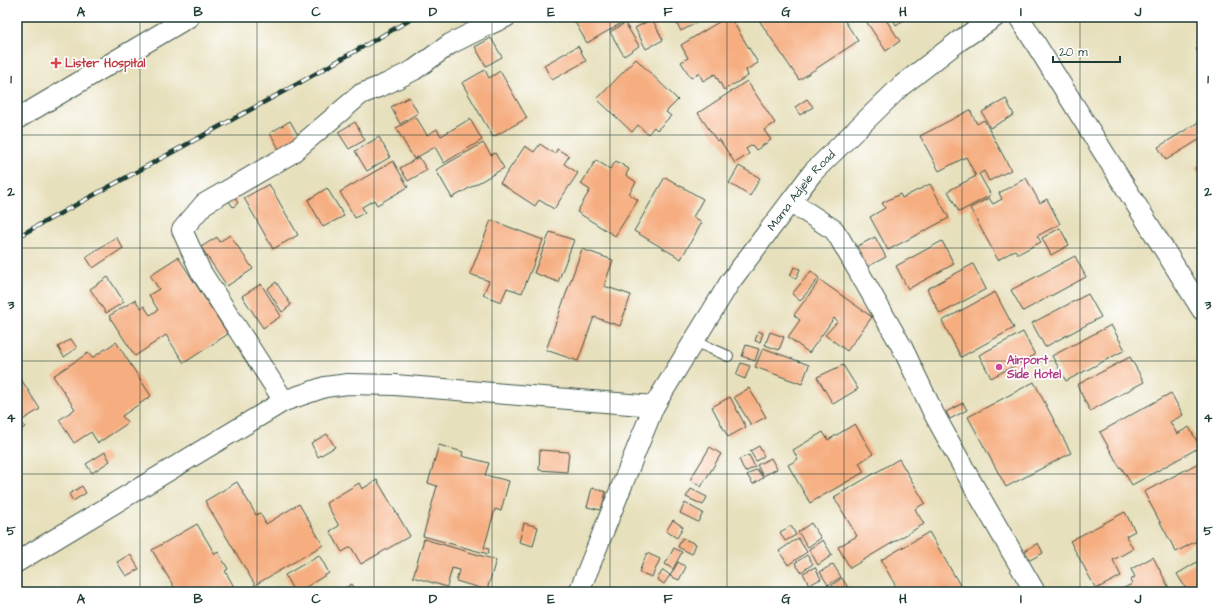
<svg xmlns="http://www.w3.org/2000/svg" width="1219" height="609" font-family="'Architects Daughter',sans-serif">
<rect width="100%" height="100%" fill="#fff"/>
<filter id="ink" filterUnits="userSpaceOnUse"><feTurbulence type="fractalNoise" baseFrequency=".025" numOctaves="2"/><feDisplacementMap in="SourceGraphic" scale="8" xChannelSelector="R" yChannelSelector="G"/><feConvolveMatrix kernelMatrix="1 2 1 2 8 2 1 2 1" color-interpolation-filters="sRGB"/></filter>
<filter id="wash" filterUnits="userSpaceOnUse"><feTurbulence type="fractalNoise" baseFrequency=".012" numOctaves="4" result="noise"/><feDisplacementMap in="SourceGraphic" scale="16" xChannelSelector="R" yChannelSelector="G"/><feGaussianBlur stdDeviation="0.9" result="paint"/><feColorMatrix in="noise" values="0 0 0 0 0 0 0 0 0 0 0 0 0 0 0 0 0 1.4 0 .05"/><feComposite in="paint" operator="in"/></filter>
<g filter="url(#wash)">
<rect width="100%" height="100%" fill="#e7e0bc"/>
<g id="blocks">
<path fill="#f6ae81" d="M572,17H623L625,21L587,43Z
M673,17H708L681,31Z
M727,17H730L758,63L746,70L748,76L724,90L715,74L703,81L699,73L691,78L681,62L688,58L681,45Z
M757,17H842L858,41L799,80Z
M871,17H884L900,41L886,51L866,21Z
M892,17H909L896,25Z
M652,19L663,40L646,49L635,28Z
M625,23L639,46L624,56L610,32Z
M491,38L502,57L486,66L475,47Z
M1202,45V59L1196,49Z
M578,46L586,61L552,80L544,65Z
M636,59L678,100L666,112L671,116L657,130L654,127L648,134L638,125L632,132L597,99Z
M485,70L489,78L500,71L527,118L493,137L462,83Z
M747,81L775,123L764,130L771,140L756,150L752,145L746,149L749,154L735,163L719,139L717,141L698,113Z
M409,97L418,113L400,124L391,107Z
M807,99L813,107L800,115L795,107Z
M1006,99L1014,115L990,128L982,112Z
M970,110L977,124L984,120L1011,170L989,181L984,171L979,174L991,195L959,212L948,191L976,176L966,157L939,171L920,136Z
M416,117L427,135L437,129L441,136L470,119L482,140L444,163L435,147L414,159L396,128Z
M1202,120V138L1166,160L1158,147Z
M290,121L299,137L279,149L270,133Z
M355,122L365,140L349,149L338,132Z
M379,137L390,157L367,171L355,151Z
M483,143L491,155L495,153L504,168L452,198L436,170Z
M540,144L555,154L557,149L569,156L564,164L578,173L554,209L539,200L535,206L500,183L525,146L534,152Z
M419,157L427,170L408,181L400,168Z
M596,160L610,169L616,161L629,169L626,175L636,182L629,194L638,200L615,236L577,212L590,190L581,184Z
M393,161L408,187L377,205L374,200L362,207L365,212L355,218L340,192Z
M1202,163V179L1195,168Z
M739,166L760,178L750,196L729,183Z
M665,177L703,199L693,217L702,222L681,259L634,231Z
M1026,178L1040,203L1047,199L1060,224L1037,236L1041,242L1018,254L1015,250L998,260L970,208L989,198L993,204L1002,199L999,193Z
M269,184L298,235L273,249L244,198Z
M930,184L949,218L888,250L870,217L885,208L882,203L900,194L902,198Z
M327,188L344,216L323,227L308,200Z
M232,193L238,203L233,207L226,197Z
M491,220L543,240L522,293L507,288L501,302L483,295L489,281L470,274Z
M1060,228L1069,245L1051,255L1042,238Z
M550,232L574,240L558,282L534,273Z
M230,235L253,269L227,286L201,247L217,237L219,242Z
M116,237L123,248L93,268L86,257Z
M875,237L886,257L865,268L854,248Z
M942,241L954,264L908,289L896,266Z
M582,249L613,260L604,286L631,295L620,326L594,317L578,361L546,350Z
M1075,256L1086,277L1023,311L1011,290Z
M178,257L228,334L184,363L166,335L135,356L109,316L135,300L141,308L144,306L150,315L158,310L149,295L159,289L150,275Z
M973,264L986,289L940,314L927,289Z
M794,267L800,269L796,279L790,276Z
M811,271L819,278L800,301L792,294Z
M108,277L124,302L106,313L90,289Z
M820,280L872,317L847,351L825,335L838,321L834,318L809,353L788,337L800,320L794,315Z
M276,282L291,305L282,312L267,289Z
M261,284L281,316L263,328L242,296Z
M995,292L1014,328L961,357L942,321Z
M1088,294L1101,317L1045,347L1032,323Z
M1111,325L1125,350L1066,381L1052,356Z
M758,331L763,333L760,342L755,341Z
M770,332L784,337L779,350L765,345Z
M1023,332L1035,355L991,378L979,355Z
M71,339L77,348L64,357L58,347Z
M116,342L151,396L122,416L128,423L98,443L91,432L74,443L59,420L75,409L53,376L88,353L92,358Z
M746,345L759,349L755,361L742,356Z
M763,348L809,365L802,384L755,367Z
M1130,357L1144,382L1090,411L1077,385Z
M741,363L750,366L745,379L736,375Z
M843,365L858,389L833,404L817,377Z
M17,373L40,409L21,421L25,427L17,432Z
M1034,382L1071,453L1006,487L968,417Z
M749,388L766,417L751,425L734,397Z
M1171,393L1183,415L1170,422L1177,434L1189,427L1200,447L1132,485L1121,467L1120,468L1100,432Z
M730,397L746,427L728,437L712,407Z
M963,403L967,410L950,419L946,412Z
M855,424L873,454L859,463L864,472L810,503L788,465L798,459L793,450L823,432L828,440Z
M327,434L335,447L318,457L311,443Z
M439,445L463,452L462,456L489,463L485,475L509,481L501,511L495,509L484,548L489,549L488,554L423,536L437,486L428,483Z
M759,446L764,456L756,461L750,451Z
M710,447L721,454L701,487L690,480Z
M540,450L569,452L567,472L539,470Z
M105,452L110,461L92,473L86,464Z
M749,455L755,467L745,472L739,459Z
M771,458L777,469L763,476L757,465Z
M899,459L925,503L915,509L924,524L850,568L838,547L857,536L834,497Z
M1202,461V538L1176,552L1144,492Z
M757,469L763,478L753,484L747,475Z
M377,480L410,536L361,564L351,547L342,552L330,531L339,526L326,503L359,483L362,489Z
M237,482L256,515L260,513L266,524L299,504L323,545L255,585L205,501Z
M82,486L86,493L73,501L69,494Z
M592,488L606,492L601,510L587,507Z
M691,489L707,497L703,505L686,497Z
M685,503L703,513L698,522L680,513Z
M1125,512L1135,531L1126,536L1133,549L1113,560L1121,576L1096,589L1070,541Z
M673,520L683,527L677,538L666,531Z
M524,523L538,527L533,546L519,542Z
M811,523L821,538L808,547L798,532Z
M197,524L215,554L218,552L228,569L225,571L237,592H177L152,550Z
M791,526L796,535L785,541L780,532Z
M929,532L964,592H899L881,560Z
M682,538L696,544L692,554L678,547Z
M798,538L807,552L788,565L779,551Z
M424,539L496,560L487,590L456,581L459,570L452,568L447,587L413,577Z
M823,540L832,555L818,565L809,549Z
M1038,543L1043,553L1030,560L1025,551Z
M674,548L682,552L673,569L665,564Z
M647,553L660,559L652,577L639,572Z
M130,554L139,569L126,576L117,562Z
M319,555L329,573L298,592H294L285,575Z
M807,555L813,564L801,572L795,563Z
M1153,557L1169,588L1163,592H1121L1120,590L1132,584L1130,580L1135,577L1131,569Z
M1202,559V592H1188L1177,574Z
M678,562L686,567L679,580L670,576Z
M833,564L841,577L828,585L820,572Z
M815,567L821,579L809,585L803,573Z
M663,570L670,575L664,584L657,579Z
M842,578L850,591L848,592H836L832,585Z
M352,584L357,592H339Z
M828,585L833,592H818Z"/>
</g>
</g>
<g filter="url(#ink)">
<use href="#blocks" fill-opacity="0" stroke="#3d5548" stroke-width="1"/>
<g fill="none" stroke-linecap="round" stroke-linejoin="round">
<defs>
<path id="service" d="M694,341L728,356"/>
<g id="minor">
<path d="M1019,17L1202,310"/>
<path d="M17,119L189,17"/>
<path d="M791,202L834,230L840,239L902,347L934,414L973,485L1035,592"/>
<path d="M284,401L201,272L182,230L204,204L292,153L361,94L386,84L414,70L450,44L486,26L506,17"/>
<path d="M17,562L284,401L325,387L348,384L395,385L654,406"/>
<path id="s1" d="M579,592L654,406L730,282L813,172L901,86L959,41L995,17"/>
</g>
</defs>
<use href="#service" stroke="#3d5548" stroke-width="12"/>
<use href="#minor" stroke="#3d5548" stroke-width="22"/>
<use href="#service" stroke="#fff" stroke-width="10"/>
<use href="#minor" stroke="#fff" stroke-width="20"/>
<defs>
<path id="rail" d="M17,237L301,82L415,17"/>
</defs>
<use href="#rail" stroke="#1f3d34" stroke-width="4.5"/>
<use href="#rail" stroke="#fff" stroke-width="3" stroke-dasharray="9" stroke-linecap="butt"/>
</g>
</g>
<path fill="none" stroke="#1f3d34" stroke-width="1" stroke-opacity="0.55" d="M140,17V592M257,17V592M374,17V592M492,17V592M610,17V592M727,17V592M844,17V592M962,17V592M1080,17V592M17,135H1202M17,248H1202M17,361H1202M17,474H1202"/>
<path fill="#e0444e" stroke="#fff" stroke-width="1.5" d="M54 57h4v4h4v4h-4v4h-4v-4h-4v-4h4z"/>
<circle fill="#d1479c" stroke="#fff" stroke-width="1.5" cx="999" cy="367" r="4"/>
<g text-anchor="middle" stroke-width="3.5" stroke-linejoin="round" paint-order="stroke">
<g font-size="12" font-weight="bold" fill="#be3a42" stroke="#fff" text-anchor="start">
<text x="65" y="67">Lister Hospital</text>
</g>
<g font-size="12" fill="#1f3d34" stroke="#fff">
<text dy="4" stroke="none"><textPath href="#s1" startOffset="462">Mama Adjele Road</textPath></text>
</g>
<g font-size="12" font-weight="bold" fill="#b23c85" stroke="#fff" text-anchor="start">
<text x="1007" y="364">Airport<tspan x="1007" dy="14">Side Hotel</tspan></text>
</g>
</g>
<rect width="1219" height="609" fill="none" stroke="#fff" stroke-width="44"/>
<path d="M1053 56v6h67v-6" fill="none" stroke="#1f3d34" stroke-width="2"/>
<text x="1059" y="56" font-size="12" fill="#1f3d34" stroke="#ffffff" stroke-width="3" paint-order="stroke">20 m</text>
<rect x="22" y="22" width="1175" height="565" fill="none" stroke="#1f3d34" stroke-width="1.5"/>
<g font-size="13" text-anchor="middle" font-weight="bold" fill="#1f3d34">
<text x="81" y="16">A</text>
<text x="198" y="16">B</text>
<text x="316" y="16">C</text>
<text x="433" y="16">D</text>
<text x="551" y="16">E</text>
<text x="668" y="16">F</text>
<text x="786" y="16">G</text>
<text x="903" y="16">H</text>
<text x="1021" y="16">I</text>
<text x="1138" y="16">J</text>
<text x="11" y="83">1</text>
<text x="1208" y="83">1</text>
<text x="11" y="196">2</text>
<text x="1208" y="196">2</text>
<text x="11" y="309">3</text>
<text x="1208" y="309">3</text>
<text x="11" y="422">4</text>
<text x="1208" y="422">4</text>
<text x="11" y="535">5</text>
<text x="1208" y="535">5</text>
<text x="81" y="603">A</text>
<text x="198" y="603">B</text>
<text x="316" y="603">C</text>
<text x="433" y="603">D</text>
<text x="551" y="603">E</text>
<text x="668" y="603">F</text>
<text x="786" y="603">G</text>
<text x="903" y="603">H</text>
<text x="1021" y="603">I</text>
<text x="1138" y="603">J</text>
</g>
</svg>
